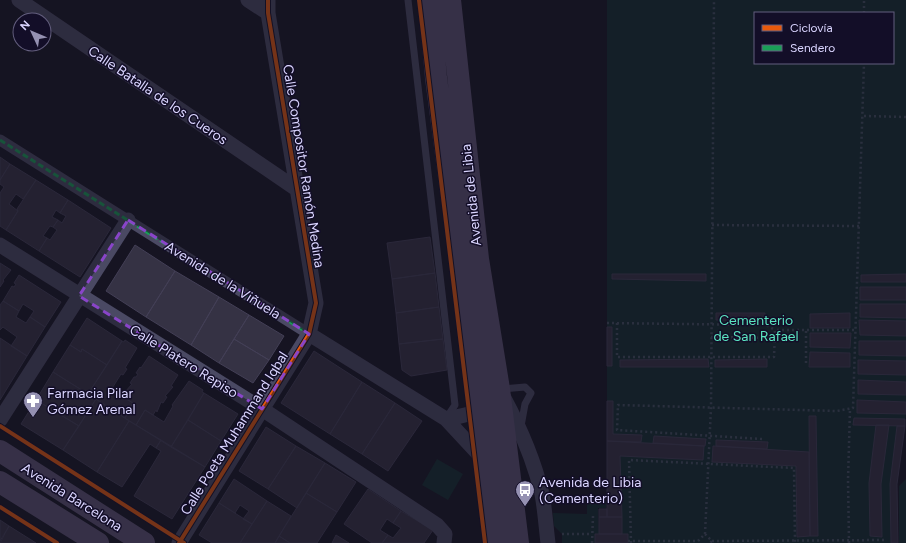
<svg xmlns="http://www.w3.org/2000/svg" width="906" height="543" font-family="Figtree,sans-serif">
<rect width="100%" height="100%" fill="#161422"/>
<path fill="#122e2f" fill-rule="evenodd" d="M607,0H906V414L897,484L898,543H595V538V543H562V534L554,526L553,513L587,514V501H606V508H598V534L599,509H607ZM755,13H893V63H755Z
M437,459L463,474L448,500L422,485Z
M906,479V543H899V486Z"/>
<path fill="#353244" stroke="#433f56" d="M0,157L10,164L0,180Z
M10,164L36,180L23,199L16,194L9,204L18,211L6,230L0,226V193L4,187L0,184V180Z
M36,180L68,200L60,213L56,210L52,217L58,220L53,227L50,226L43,236L47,238L39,251L6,230L18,211L17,209Z
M68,200L111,228L80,277L39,251L47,238L50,240L57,230L53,227L58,220L62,223L66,216L60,213Z
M430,237L435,273L392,279L387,243Z
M135,245L175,271L146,317L106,291Z
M0,263L11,270L3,280L4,281L0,287Z
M175,271L219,297L191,345L146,317Z
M435,273L439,307L396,313L392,279Z
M612,274H706V281L612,279Z
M906,274V282H861V275Z
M19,275L61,302L45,327L30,317L34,311L23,304L19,311L3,301L12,286L14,287L16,284L14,283Z
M860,287H906V300H860Z
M219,297L249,315L219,363L191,345Z
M3,301L19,311L16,317L26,323L30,317L45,327L27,356L11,346L17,337L3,327L0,330V305Z
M860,304H906V318L860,317Z
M439,307L443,339L399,344L396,313Z
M716,313H765V321L716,320Z
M850,313V328H810V314Z
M249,315L284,336L269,360L234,339Z
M87,318L122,341L107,365L82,349L81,352L70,345Z
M859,320L906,321V336L860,335Z
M607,327H612V366H607Z
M810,333H851L850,348L810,347Z
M0,338L27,356L0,400Z
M234,339L269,360L253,383L219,363Z
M443,339L447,370L411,376L402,370L399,344Z
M125,340L137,348L125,368L127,369L123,375L121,374L111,390L133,403L125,418L88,394L122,341L124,342Z
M859,341H906V356L859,355Z
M70,345L81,352L82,349L107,365L88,394L53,372Z
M314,351L362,382L330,434L281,403Z
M810,352L850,353V367H809Z
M149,356L178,375L171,386L173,387L165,396L167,397L163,403L161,402L157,412L156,410L153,415L145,410L136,425L125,418L133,403L123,397L126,393L125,392L132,384L130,383L134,377H136L138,374L136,373L140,367L141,368Z
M708,359L709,367H620V360Z
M767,359V367H715V360Z
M858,360L906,361V375L858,374Z
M53,372L96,399L79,426L36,400Z
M858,380L906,382V395L858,394Z
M189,381L203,390L202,392L204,393L171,447L136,425L145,410L164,422L173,406L172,405Z
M362,382L395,403L362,454L330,434Z
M204,393L238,414L221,441L188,420Z
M96,399L129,421L97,472L63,450Z
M36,400L79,426L63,450L21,424Z
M857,400L906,402V414L857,413Z
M607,401H613V434L642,435L641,442L607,441Z
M395,403L422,421L388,471L362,454Z
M809,416H816L818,536H810Z
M854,418L905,419V426L853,425Z
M188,420L221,441L205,467L171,447Z
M129,421L161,440L156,448L150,444L122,487L97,472Z
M876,425H889L881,484L882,537L870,536L869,483Z
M897,426H905L897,484L898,543H891L890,484Z
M266,427L296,446L268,489L239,471Z
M654,436L706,439L705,446L653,443Z
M161,440L205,467L172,519L134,496L161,451L156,448Z
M716,440L768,442L767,449L716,446Z
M607,441L704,446L703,460L620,456L622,517H607Z
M296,446L325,463L297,508L268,489Z
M713,446L809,452L810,536L797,537L796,466L712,462Z
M325,463L356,482L337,512L306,493Z
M234,479L267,501L252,524L243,519L249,511L240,505L235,513L219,503Z
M368,489L401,511L393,523L387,519L380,530L388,535L382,543H372L344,524Z
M306,493L337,512L317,543H290L279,536Z
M267,501L291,516L275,543H240Z
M219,503L252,524L240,543H212L199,535Z
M599,509H607V517H599Z
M401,511L433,530L424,543H382L388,535L393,538L401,528L393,523Z
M599,517H622V534H599Z
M0,520L9,526L0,541Z
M9,526L36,543H0Z
M595,534H628V543H595Z
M336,535L349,543H332Z
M279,536L290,543H275Z"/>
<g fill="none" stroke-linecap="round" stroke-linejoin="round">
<path stroke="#445161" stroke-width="2.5" stroke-dasharray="2 3" stroke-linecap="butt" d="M864,13V0
M864,116L906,117
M712,225L860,226
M607,323L766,325L775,330
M617,323V357H774L775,330H856
M711,337L775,338
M806,363V330
M762,439L617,430L618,405L837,411L853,408L864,63
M562,534H592
M705,534L711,408L714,0
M628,541H698L705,534L712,541L710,543
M712,541L886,540
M592,543L593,516
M631,543L629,460L794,468L795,543
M849,543L848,480L850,409"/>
<path stroke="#4a4963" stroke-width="7" d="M408,0L455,405L447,417
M502,389L525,387L531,393L525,404L521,426"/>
<path stroke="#4a4963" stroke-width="11" d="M0,140L309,334"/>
<path stroke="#4a4963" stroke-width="15" d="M19,0L298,190
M248,0L268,13
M0,245L262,409L437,525L445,534L444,543
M309,334L446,419L485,461
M504,398C520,428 534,460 542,494C545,510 546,527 548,543
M446,419C461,416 475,414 487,405
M0,420L128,220
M179,543L309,334L316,303L268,13V0"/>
<path stroke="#5e5374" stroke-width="22" d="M429,0L436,78L497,543
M450,0L478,259L499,389L518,543
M0,451L144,543
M0,482L98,543"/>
<path stroke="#1a9f57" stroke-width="3" stroke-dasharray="6 3" stroke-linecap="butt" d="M0,140L309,334"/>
<defs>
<path id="cycleway" d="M419,0L485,543
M0,426L184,543
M0,507L57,543
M179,543L309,334L316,303L268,13V0"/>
</defs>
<use href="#cycleway" stroke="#130e28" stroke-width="6"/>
<use href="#cycleway" stroke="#e8590c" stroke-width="4"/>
</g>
<path d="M0 0H906V543H0ZM128,220L309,334L262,409L79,296Z" fill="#161422" fill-opacity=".55" fill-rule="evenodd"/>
<path fill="none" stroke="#8945c9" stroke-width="3" stroke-dasharray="8 5" stroke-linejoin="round" d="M128,220L309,334L262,409L79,296Z"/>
<defs>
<symbol id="pharmacy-pin" viewBox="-11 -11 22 30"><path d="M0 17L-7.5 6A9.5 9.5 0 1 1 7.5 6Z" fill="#9591b2" stroke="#130e28"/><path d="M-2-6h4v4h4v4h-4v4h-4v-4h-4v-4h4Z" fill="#fff"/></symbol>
<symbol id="bus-pin" viewBox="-11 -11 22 30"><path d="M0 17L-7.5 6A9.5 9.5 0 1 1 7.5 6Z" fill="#9591b2" stroke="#130e28"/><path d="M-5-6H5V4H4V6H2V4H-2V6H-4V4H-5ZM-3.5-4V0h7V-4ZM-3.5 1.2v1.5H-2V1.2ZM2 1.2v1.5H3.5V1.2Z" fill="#fff"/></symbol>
</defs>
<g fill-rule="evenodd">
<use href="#pharmacy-pin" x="22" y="390" width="22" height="30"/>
<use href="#bus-pin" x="514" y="479" width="22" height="30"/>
</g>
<g text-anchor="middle" stroke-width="3" stroke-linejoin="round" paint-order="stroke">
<g font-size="14" fill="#dad5ff" stroke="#130e28">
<text transform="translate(158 95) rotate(34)" y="5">Calle Batalla de los Cueros</text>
<text transform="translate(304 166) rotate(81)" y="5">Calle Compositor Ramón Medina</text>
<text transform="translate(471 195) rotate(-96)" y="5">Avenida de Libia</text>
<text transform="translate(223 280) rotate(32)" y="5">Avenida de la Viñuela</text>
<text transform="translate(184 361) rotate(32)" y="5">Calle Platero Repiso</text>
<text transform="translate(234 433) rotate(-58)" y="5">Calle Poeta Muhammand Iqbal</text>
<text transform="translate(72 497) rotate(32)" y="5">Avenida Barcelona</text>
</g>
<g font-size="14" fill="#5be5c1" stroke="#130e28">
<text x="756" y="325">Cementerio<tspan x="756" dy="16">de San Rafael</tspan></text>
</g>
<g font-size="14" fill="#dad5ff" stroke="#130e28" text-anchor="start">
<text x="47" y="398">Farmacia Pilar<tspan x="47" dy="16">Gómez Arenal</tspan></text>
<text x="539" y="487">Avenida de Libia<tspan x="539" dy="16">(Cementerio)</tspan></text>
</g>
</g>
<rect x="754" y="12" width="140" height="52" fill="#130e28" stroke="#635e7e"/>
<rect x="762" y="25" width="20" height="6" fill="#e8590c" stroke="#635e7e"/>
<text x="790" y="32" font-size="12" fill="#dad5ff">Ciclovía</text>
<rect x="762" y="45" width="20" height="6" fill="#1a9f57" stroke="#635e7e"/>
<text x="790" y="52" font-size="12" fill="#dad5ff">Sendero</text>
<g transform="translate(32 32) rotate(314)"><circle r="19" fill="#130e28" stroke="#635e7e"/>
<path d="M0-3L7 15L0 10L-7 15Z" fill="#9591b2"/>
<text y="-6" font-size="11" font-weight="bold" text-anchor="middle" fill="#dad5ff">N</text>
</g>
</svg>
